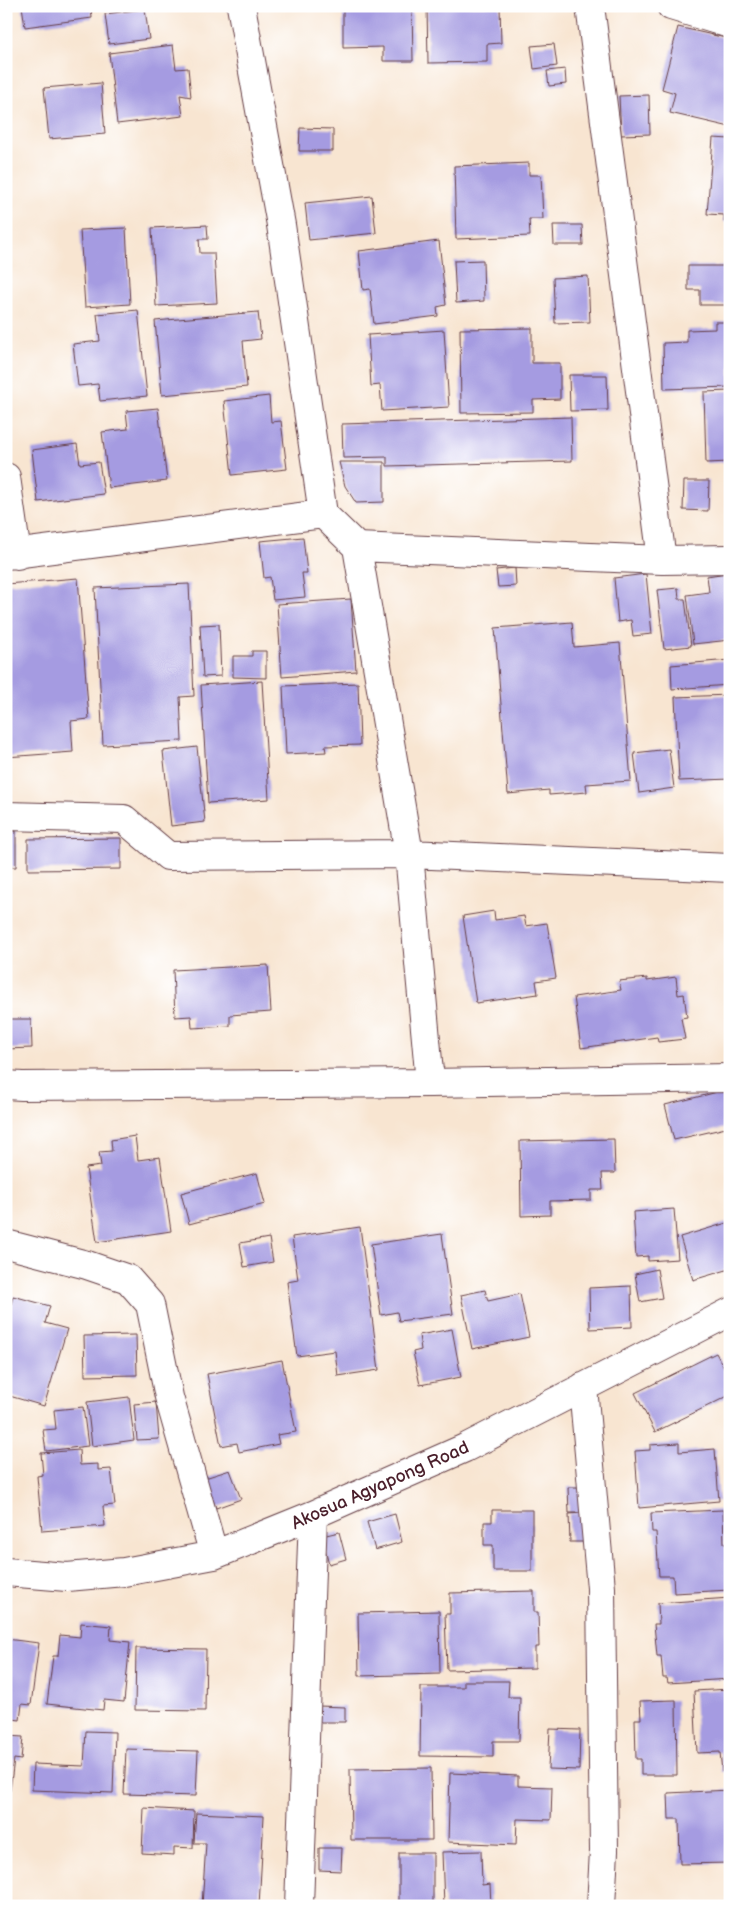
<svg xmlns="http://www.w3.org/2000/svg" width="736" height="1912" font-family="'Balsamiq Sans',sans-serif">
<rect width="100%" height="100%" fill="#fff"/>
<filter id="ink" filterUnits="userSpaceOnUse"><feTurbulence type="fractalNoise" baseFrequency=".02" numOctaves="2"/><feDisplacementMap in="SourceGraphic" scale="10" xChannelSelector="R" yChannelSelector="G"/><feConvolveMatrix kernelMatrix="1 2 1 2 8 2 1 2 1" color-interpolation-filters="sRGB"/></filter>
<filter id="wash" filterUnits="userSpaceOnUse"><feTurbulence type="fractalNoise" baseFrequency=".0096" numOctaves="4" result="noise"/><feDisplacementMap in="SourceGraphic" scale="20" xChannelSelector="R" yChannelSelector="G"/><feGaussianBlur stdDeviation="1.12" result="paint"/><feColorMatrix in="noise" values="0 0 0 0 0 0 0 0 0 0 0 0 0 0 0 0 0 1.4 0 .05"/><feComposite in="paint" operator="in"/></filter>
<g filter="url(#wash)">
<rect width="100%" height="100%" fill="#f8e5d1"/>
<g id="blocks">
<path fill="#a59be1" d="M22,6H91L92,18L25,27Z
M343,6H412L413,61H383V47L343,48Z
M427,6H500L501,43L487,44V62L428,63Z
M145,9L149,39L109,44L105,14Z
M678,27L730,39V127L670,113L675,93L662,89Z
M554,44L557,66L534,69L531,46Z
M173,45L176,69L188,68L191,97L180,95L183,116L117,124L109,53Z
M565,69L566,84L549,86L547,71Z
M101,83L105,134L49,139L44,88Z
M649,95L650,134L621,135L619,96Z
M300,128L333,129V151H299Z
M713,138L730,139V223L724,222V215L707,214Z
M529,163V175H541L543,219H529L530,236L456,239L454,166Z
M372,196L376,233L309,240L305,203Z
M207,225L208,239H199L200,253H214L217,303L156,306L152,228Z
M553,225H582L583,245H554Z
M126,228L130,304L85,307L80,230Z
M439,241L446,305L437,307L438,316L374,324L370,289L363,290L359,251Z
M483,260L484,301L456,303L454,261Z
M688,266H730V305H700V290H688Z
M588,276L590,322L555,323L553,278Z
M138,310L147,396L100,401L98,384L78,386L73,344L100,341L97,314Z
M258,312L261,339L243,341L247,387L162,395L155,321Z
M715,322H730V387L664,389L663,343L687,342V330L715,329Z
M532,328V363H560V399L533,400V412L461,413L460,329Z
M444,330L449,407L382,411L380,385L371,386L368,335Z
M569,375H607L608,410L570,411Z
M730,391V462L706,463L704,392Z
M269,396L271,422L281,421L287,469L232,475L224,401Z
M158,408L167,481L109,488L102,432L128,429L126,411Z
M571,417L572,461L387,466V457L343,458L342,424Z
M77,444L80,464L99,462L104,494L38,502L32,450Z
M339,462H384V502L356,503L345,486Z
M684,481H709L708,511L683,510Z
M303,537L307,573H302L305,597L273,600L270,577L264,578L260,541Z
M515,568L516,586L498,587L496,570Z
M727,573L730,588V640L693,644L687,595L709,592L707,576Z
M646,574L652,634L633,636L631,620L618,622L614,578Z
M78,578L89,719L71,721L73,752L6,757V584Z
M189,584L194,696L180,697L182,741L103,745L95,588Z
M678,588L679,599H685L691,646L664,649L657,590Z
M351,599L356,671L282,677L277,604Z
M572,622L574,647L620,643L631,781L586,784L587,792L549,795V790L508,794L495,628Z
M219,624L221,676L203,677L200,625Z
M252,651H266V678L233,677V656H252Z
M730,660V685L672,689L671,665Z
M262,681L269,799L208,803L201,685Z
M358,683L360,745L325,746L326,752L286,754L283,686Z
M730,695V779L679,781L675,697Z
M197,747L205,822L171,826L163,751Z
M669,749L674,788L639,793L634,753Z
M6,831H16V867H6Z
M121,838V869L28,870V839Z
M494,911L495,920L524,916L526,926L547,923L556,978L536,981L538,994L476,1003L463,916Z
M268,965L271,1012L230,1015V1026L192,1028L191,1016L175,1017L173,970Z
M676,977L678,995L684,994L687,1017L681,1018L685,1039L658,1042L657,1037L581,1048L574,997L621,990L619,981L647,978V981Z
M6,1019H31L32,1048L6,1049Z
M730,1089V1127L674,1140L665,1105Z
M135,1136L138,1160L160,1157L171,1231L97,1242L86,1168L101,1166L99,1152L112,1151L111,1140Z
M614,1139L615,1173H602L603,1190H591V1200L550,1201V1215L521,1216L520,1141Z
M257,1173L265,1204L189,1224L181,1193Z
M674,1209L678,1259L648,1261V1256L636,1257L633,1212Z
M730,1222V1269L693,1280L680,1237Z
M360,1227L379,1370L338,1376L335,1351L297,1356L287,1282L298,1280L292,1237Z
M442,1234L453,1314L399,1321L397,1312L381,1315L371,1244Z
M269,1238L273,1262L244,1267L240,1243Z
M657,1269L662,1298L640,1302L635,1274Z
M631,1286L632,1327L590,1329L589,1288Z
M485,1290L488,1301L520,1294L529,1337L472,1349L461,1295Z
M13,1296L50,1306L45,1323L67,1329L44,1406L6,1395V1312L9,1313Z
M452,1329L461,1377L420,1385L413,1352L421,1350L419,1335Z
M136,1335L137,1375L85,1376L84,1336Z
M716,1353L730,1379V1395L655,1432L635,1393Z
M282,1360L296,1432L277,1435L279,1444L239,1452L237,1443L221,1446L207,1374Z
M129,1397L134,1440L92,1446L87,1402Z
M156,1402L159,1439L137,1440L134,1404Z
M83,1407L88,1446L46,1451L43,1430L56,1429L54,1410Z
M679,1443V1452L715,1449L719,1501L639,1508L635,1451L650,1450V1445Z
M79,1450L80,1465L98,1464V1470L111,1469L115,1505L103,1506L105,1526L42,1531L37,1476L43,1475L41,1453Z
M230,1470L241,1499L216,1508L205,1478Z
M568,1487H580L581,1513H569Z
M492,1510H532V1571H493V1545H484V1522H492Z
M723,1510L724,1544H730V1590L674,1593L673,1576H659L656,1532H652L651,1513Z
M582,1513L583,1542H570L569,1514Z
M395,1514L402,1542L375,1550L367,1522Z
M339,1532L346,1559L329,1564L322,1536Z
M534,1591V1612H538L539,1647H535V1668L447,1670L445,1614H450V1593Z
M730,1598V1679L668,1683L667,1678H663L661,1656H657L654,1624H659L658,1603Z
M439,1611L440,1674L359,1676L358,1613Z
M81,1623L111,1626L110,1640L130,1642L124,1702L104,1700L103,1710L47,1704L53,1656H58L60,1635L80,1637Z
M6,1639L39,1643L31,1705L22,1704L20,1720L6,1718Z
M136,1648L206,1649L205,1711L135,1710Z
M464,1681H509L508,1697H520L519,1741H493V1757L420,1756L421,1687H464Z
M730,1689V1772H722L720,1752L697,1753L694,1691Z
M676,1700L677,1775H641V1759H636L635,1719H641L640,1701Z
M319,1706L345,1707V1722H319Z
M550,1729L580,1730L579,1770L548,1769Z
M86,1731L115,1732L113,1793L32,1790L33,1764L84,1766Z
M6,1736L23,1737L21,1760L14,1759L10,1791L6,1790Z
M126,1749L198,1751L196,1796L124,1794Z
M431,1768L432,1840H351L350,1769Z
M450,1773L518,1776V1786L552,1787L551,1820L517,1819L516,1845L448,1842Z
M730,1790V1863L680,1864L679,1819H669L668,1793Z
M144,1808L194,1811L193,1848L174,1847V1855L142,1853Z
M196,1813L264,1816L259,1906H202L206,1843H194Z
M319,1848H342L341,1871L319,1870Z
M481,1851L482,1885L490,1884L491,1906H444L442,1852Z
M399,1853H433V1906H399Z"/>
</g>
</g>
<g filter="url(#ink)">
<use href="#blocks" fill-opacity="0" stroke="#643d44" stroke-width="1"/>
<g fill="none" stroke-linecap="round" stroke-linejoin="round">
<defs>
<path id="street" d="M241,6L281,225L323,514
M590,6L662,560
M671,6L730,24
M6,477L17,555
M6,555L323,514L357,547
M730,559L662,560L357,547L409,854L730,868
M6,816L124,819L168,856L409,854L430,1083L730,1078
M6,1085L22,1086L430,1083
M6,1244L87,1265L128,1279L150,1304L169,1397L214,1555
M583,1387L601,1588L604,1851L601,1906
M6,1572L67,1577L124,1572L214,1555L313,1515L465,1448L730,1312
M299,1906L313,1515"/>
</defs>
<use href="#street" stroke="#643d44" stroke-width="30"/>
<use href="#street" stroke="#fff" stroke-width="28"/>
</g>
</g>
<g text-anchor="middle" stroke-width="5" stroke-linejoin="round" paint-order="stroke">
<g font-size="18" fill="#4a1f2b" stroke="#fff">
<text transform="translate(380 1485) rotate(-24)" y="6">Akosua Agyapong Road</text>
</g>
</g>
<rect width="736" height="1912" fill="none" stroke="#fff" stroke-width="25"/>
</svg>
